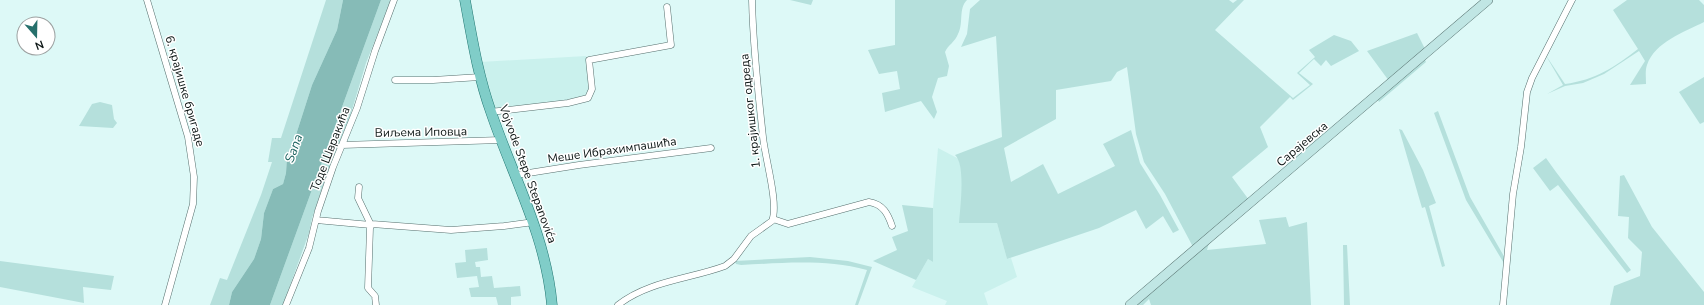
<svg xmlns="http://www.w3.org/2000/svg" width="1704" height="305" font-family="'Nunito Sans',sans-serif">
<rect width="100%" height="100%" fill="#ddf9f7"/>
<path fill="#caf1ed" d="M586,56L591,91L583,99L492,109L480,62Z
M938,148L959,159L961,170L997,223L1007,259L1011,258L1017,277L984,293L988,305H945L947,301L912,287L928,259L933,262V208Z"/>
<path fill="#b5e0dc" d="M326,0H343L337,30L312,85L294,141L287,157L286,173L283,184L273,189L264,213L261,239L254,259L232,292L229,305H210L220,278L227,280L261,195L272,162H268L272,138H281Z
M381,0H391L366,63L349,120L326,177L312,218L309,233L283,305H270Z
M790,0H813L811,5Z
M895,0H967C958,9 964,23 958,34C955,42 948,45 945,52L949,66L947,76L938,78L932,97L937,112L934,119L921,101L885,112L882,93L900,89L897,71L879,74L868,50L895,45Z
M980,0H1229L1233,3L1237,0H1244L1215,30L1293,98L1310,85L1297,73L1315,57L1309,50L1334,35L1351,41L1359,51L1331,66L1326,60L1321,66L1314,59L1299,73L1313,84L1293,100L1290,97L1260,127L1268,147L1232,177L1249,200L1193,247L1165,194L1144,162L1136,134L1127,67L1117,72L1111,81L1056,90V119L1004,148L1011,182L1043,164L1058,194L1115,166L1103,144L1131,130L1140,163L1160,195L1179,230L1173,233L1163,216L1146,229L1136,210L1099,228L1007,259L997,223H959C960,208 966,165 955,155L1002,137L996,36L961,47L967,34L970,9Z
M1627,0H1699L1704,5V22C1684,32 1655,42 1647,65C1645,70 1646,78 1646,84L1630,85L1645,61L1639,51L1604,74L1583,83L1565,86L1547,94L1563,85L1545,54L1565,84C1595,80 1615,67 1638,49L1613,10Z
M1417,33L1425,49L1389,81L1367,51Z
M1424,58L1426,62L1379,102L1377,98Z
M1704,77V122L1700,124L1679,92Z
M100,102L112,105L114,119L117,123L113,128L79,126L92,104Z
M1438,111L1470,197L1505,258V265L1466,200L1434,113Z
M1399,129L1402,130L1423,170L1436,203L1429,206L1445,266L1442,267L1425,207L1422,208Z
M1546,158L1556,172L1631,270L1627,273L1558,185L1550,191L1533,168Z
M1624,175L1652,227L1704,292V305H1610L1614,286L1640,276L1642,252L1628,238L1629,217L1618,216L1620,176Z
M902,205L933,208V262L928,259L916,280L873,261L897,250L892,237L908,231Z
M1286,217L1289,227L1307,222L1311,305H1151L1149,299L1143,305H1135L1210,240L1207,250L1266,244L1259,220Z
M1343,245H1347L1350,305H1344Z
M487,248L488,260L475,262L476,267H480L481,277L492,276L494,288L520,286L521,296L511,297V305H498L496,297H471L469,288L479,287L477,276L457,278L455,263L466,262L465,250Z
M810,257L848,261L872,267L858,305H855L867,270C825,259 784,263 741,265L736,264L735,261Z
M0,261L114,276L111,290L83,287L84,303L0,287Z"/>
<path fill="#86bbb7" d="M343,0H381L270,305H229L232,292L254,259L261,239L264,213L273,189L283,184L286,173L287,157L294,141L312,85L337,30Z"/>
<g fill="none" stroke-linecap="round" stroke-linejoin="round">
<defs>
<path id="minor" d="M147,0L188,137L194,177L193,204L165,305
M395,80H433L480,77
M490,112L568,103L588,98L592,89L589,60L671,45L667,7
M342,145L501,140
M516,175L579,165L711,148
M359,187L358,198L371,225
M773,219L788,224L869,202C883,204 888,214 892,226
M316,220L371,225
M286,305L309,248L318,211L333,167L357,108L375,51L394,0
M376,305L375,296L368,288L370,228L372,224L451,230L504,226L534,222
M618,305C648,281 690,279 725,266L734,259L751,236L772,221C779,204 765,158 763,137C758,92 753,46 752,0
M1503,305L1513,194L1521,147L1527,92L1532,78L1572,0"/>
<path id="secondary" d="M1130,305L1488,0"/>
<path id="primary" d="M465,0C472,38 478,76 491,112C513,177 546,236 552,305"/>
</defs>
<use href="#minor" stroke="#556f6d" stroke-width="7"/>
<use href="#secondary" stroke="#556f6d" stroke-width="10"/>
<use href="#primary" stroke="#207671" stroke-width="11"/>
<use href="#minor" stroke="#fff" stroke-width="6"/>
<use href="#secondary" stroke="#c0e6e4" stroke-width="9"/>
<use href="#primary" stroke="#80cdc8" stroke-width="10"/>
</g>
<g text-anchor="middle" stroke-width="3" stroke-linejoin="round" paint-order="stroke">
<g font-size="12" fill="#0a1413" stroke="#fff">
<text transform="translate(185 91) rotate(74)" y="4">6. крајишке бригаде</text>
<text transform="translate(750 111) rotate(-96)" y="4">1. крајишког одреда</text>
<text transform="translate(421 132) rotate(-1)" y="4">Виљема Иповца</text>
<text transform="translate(1302 144) rotate(-40)" y="4">Сарајевска</text>
<text transform="translate(330 149) rotate(-69)" y="4">Тоде Швракића</text>
<text transform="translate(612 150) rotate(-8)" y="4">Меше Ибрахимпашића</text>
<text transform="translate(528 174) rotate(70)" y="4">Vojvode Stepe Stepanovića</text>
</g>
<g font-size="13" font-style="italic" fill="#175f5b" stroke="#fff">
<text transform="translate(293 148) rotate(-70)" y="5">Sana</text>
</g>
</g>
<g transform="translate(36 36) rotate(160)"><circle r="19" fill="#ffffff" stroke="#9da1a1"/>
<path d="M0-3L7 15L0 10L-7 15Z" fill="#26706c"/>
<text y="-6" font-size="11" font-weight="bold" text-anchor="middle" fill="#0a1413">N</text>
</g>
</svg>
